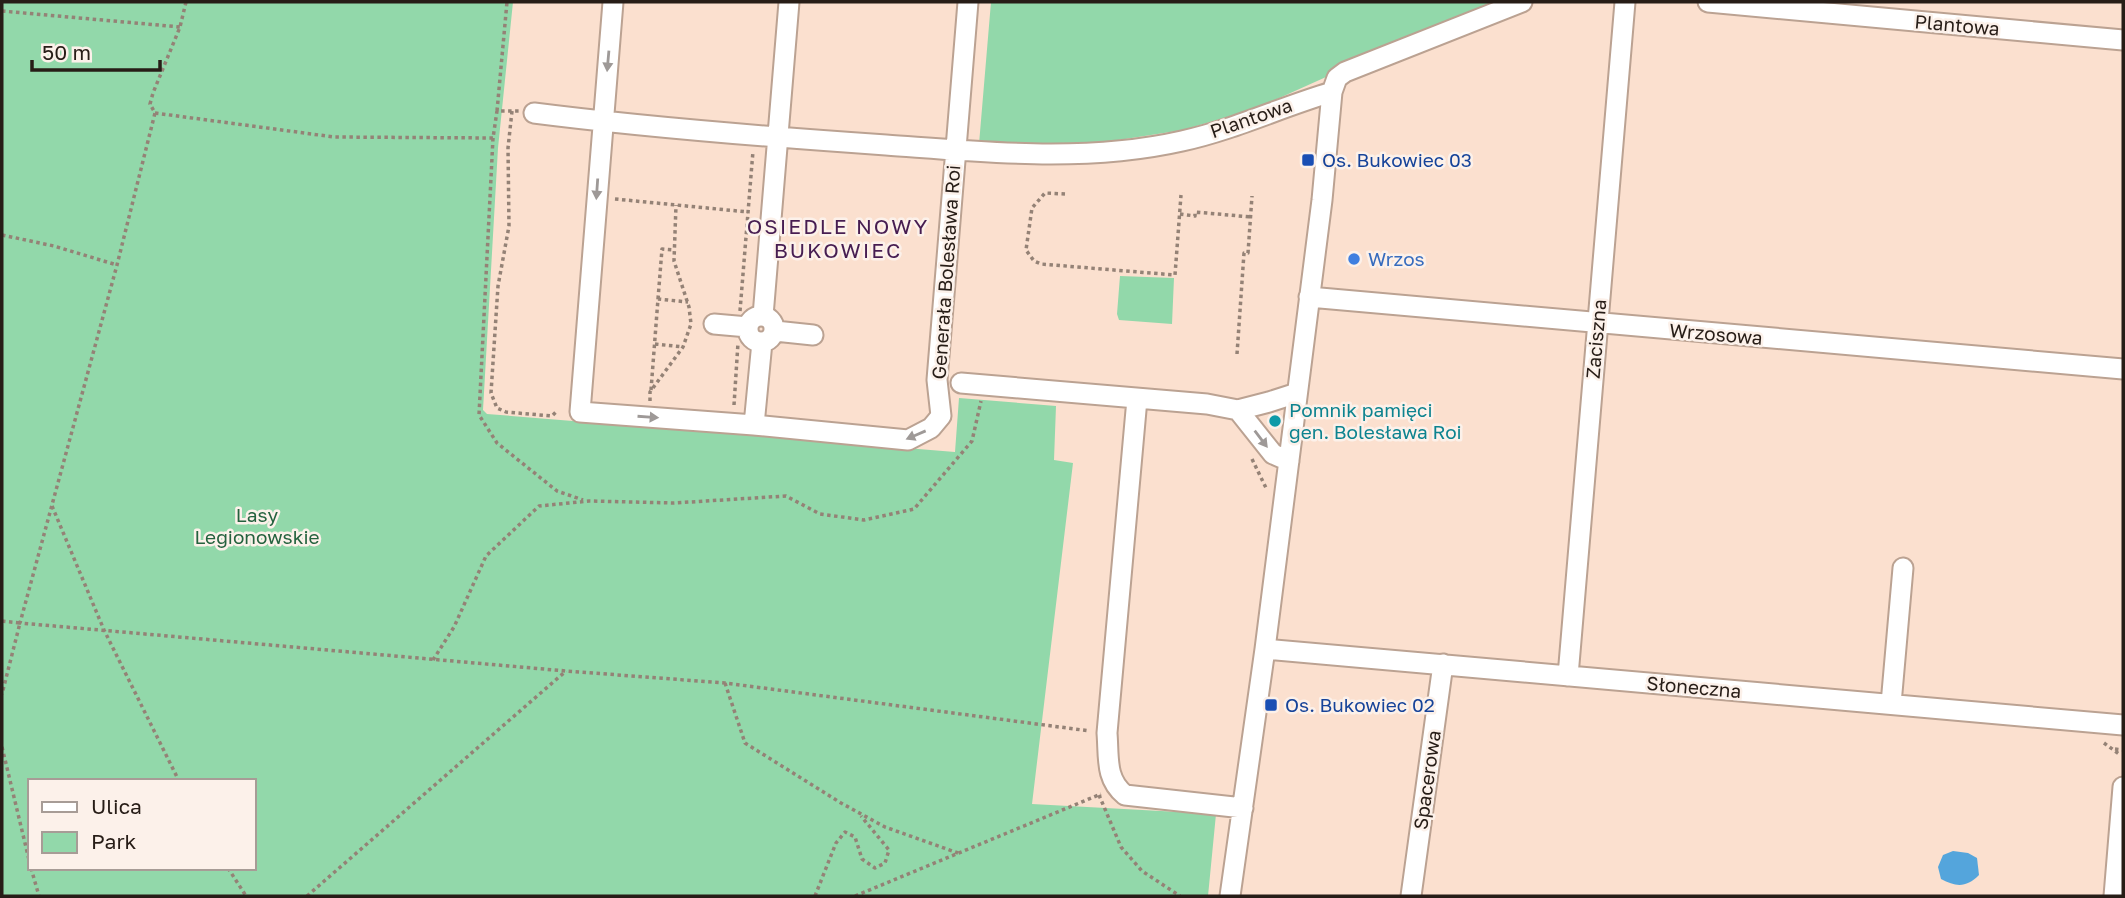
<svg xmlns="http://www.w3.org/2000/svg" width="2125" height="898" font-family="'Golos Text',sans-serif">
<rect width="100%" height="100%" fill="#fbe0cf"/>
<path fill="#92d8aa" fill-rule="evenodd" d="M2,2H513L498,148L483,410L487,414L955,452L959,398L1056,406L1054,460L1073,463L1032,804L1216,814L1208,896H2ZM30,781H254V868H30Z
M991,2H1498L1334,67L1326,77L1257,108L1183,130L1080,146L979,144Z
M1120,276L1174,278L1172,324L1119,320L1117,314Z"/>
<path fill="#54a5dc" d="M1953,851L1968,853L1977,858L1979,875C1966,888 1956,887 1941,879L1938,867L1943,855Z"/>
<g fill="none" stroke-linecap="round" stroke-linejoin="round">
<defs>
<path id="minor" d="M613,2L580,412L754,425L908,440L931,428L941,416L937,380L968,2
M1708,2L2123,40
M534,113C651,128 769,137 886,145C984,152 1085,163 1182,141C1233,130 1281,107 1332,92
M1309,297L2123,369
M748 329a13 13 0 1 1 26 0a13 13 0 1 1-26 0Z
M763,316L789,2
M714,324L748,327
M775,331L813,335
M961,383L1207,404L1238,410L1269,402L1297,393
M1137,399L1107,733C1109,757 1105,779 1125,795L1243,808
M1238,410L1273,454L1289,461
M754,425L762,342
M1265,649L2123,725
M1568,676L1625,2
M1891,704L1903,568
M1230,896L1265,649L1322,200L1332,92L1337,78L1345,72L1522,2
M1411,896L1443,664
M2114,896L2123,787"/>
</defs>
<use href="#minor" stroke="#bba292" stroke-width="23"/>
<path stroke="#948276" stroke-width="3.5" stroke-dasharray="3.5 3.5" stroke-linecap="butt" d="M186,2L180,27L153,93L150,104L155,113L117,265L20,623L566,671L725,683L1090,731
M2,11L180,27
M497,111L507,2
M512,111L508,148L509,226L498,286L491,393L497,408L506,412L552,416L557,411
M155,113L334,137L493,138L497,111H519
M493,138L479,415L497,443L557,491L583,500
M1065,194L1045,193L1032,208L1026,250L1034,261L1041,264L1175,275L1181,195
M615,199L748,212
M1180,214L1195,216V212L1251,217
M2,235L54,246L117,265
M658,299L662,249L674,250
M740,311L753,151
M655,344L683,347
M1237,354L1244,253H1248L1252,196
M651,390L658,299L688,302
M650,401V392L683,347L691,324L689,307L674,261L676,205
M734,405L738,343
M1252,459L1267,490
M52,506L104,630L179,781
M2,621L20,623L2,694
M433,660L454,627L486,556L539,506L589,501L674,503L786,496L820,514L864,520L914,509L972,441L981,401
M725,683L745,743L841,803L885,827L958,853
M2104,743L2119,754
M2,747L30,864
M2115,749L2123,750
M1099,795L1121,847L1142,871L1180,896
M31,868L39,896
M228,868L246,896
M307,896L566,671
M815,896L836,843L845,832L855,837L862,859L875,868L885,863L889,850L861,816
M855,896L1101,794"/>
<use href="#minor" stroke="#fff" stroke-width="19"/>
</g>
<defs><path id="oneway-solid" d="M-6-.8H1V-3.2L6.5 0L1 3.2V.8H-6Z" transform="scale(1.75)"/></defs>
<g fill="#9e9997">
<use href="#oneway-solid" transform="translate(608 61) rotate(95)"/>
<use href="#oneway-solid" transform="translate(597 189) rotate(94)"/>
<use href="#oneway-solid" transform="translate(648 417) rotate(4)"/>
<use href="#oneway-solid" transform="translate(916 435) rotate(157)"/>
<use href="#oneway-solid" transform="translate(1261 439) rotate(53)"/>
</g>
<g fill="#1a4fb4" stroke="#fcf1ea" stroke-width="2.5">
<rect x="1301" y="153" width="14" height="14" rx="3.5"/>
<rect x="1264" y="698" width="14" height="14" rx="3.5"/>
</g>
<circle fill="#3f7fe0" stroke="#fcf1ea" stroke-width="2.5" cx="1354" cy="259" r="7"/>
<circle fill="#0f9aa8" stroke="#fcf1ea" stroke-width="2.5" cx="1275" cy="421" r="7"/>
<g text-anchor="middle" stroke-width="5" stroke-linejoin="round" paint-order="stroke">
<g font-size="19" fill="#271d17" stroke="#fcf1ea">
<text transform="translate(1957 25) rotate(5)" y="7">Plantowa</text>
<text transform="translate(1251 118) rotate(-19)" y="7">Plantowa</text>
<text transform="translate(946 272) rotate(-86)" y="7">Generała Bolesława Roi</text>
<text transform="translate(1716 334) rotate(5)" y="7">Wrzosowa</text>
<text transform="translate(1596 339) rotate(-85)" y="7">Zaciszna</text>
<text transform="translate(1694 687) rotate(5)" y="7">Słoneczna</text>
<text transform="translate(1427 780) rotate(-82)" y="7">Spacerowa</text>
</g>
<g font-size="19" fill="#164399" stroke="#fcf1ea" text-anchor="start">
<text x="1322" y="167">Os. Bukowiec 03</text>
<text x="1285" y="712">Os. Bukowiec 02</text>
</g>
<g font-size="19" fill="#366cbe" stroke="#fcf1ea" text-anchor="start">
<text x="1368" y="266">Wrzos</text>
</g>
<g font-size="19" fill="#0d838f" stroke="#fcf1ea" text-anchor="start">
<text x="1289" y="417">Pomnik pamięci<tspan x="1289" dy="22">gen. Bolesława Roi</tspan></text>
</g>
<g font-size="19" fill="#24623e" stroke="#fcf1ea">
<text x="257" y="522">Lasy<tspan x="257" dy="22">Legionowskie</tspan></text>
</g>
<g font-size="21" letter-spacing="2" fill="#471d51" stroke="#fcf1ea">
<text x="838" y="234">OSIEDLE NOWY<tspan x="838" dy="24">BUKOWIEC</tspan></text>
</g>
</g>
<rect width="2125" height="898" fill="none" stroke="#271d17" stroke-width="7"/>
<rect x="28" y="779" width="228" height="91" fill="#fcf1ea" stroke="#a79c96" stroke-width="2"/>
<rect x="42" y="802" width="35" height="10" fill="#ffffff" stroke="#a79c96" stroke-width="2"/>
<text x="91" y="814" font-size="21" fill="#271d17">Ulica</text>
<rect x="42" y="832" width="35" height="21" fill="#92d8aa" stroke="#a79c96" stroke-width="2"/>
<text x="91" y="849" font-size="21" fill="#271d17">Park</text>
<path d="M32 60v10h128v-10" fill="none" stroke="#271d17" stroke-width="3.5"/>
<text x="42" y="60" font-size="21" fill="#271d17" stroke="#fcf1ea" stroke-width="5" paint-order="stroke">50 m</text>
</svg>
